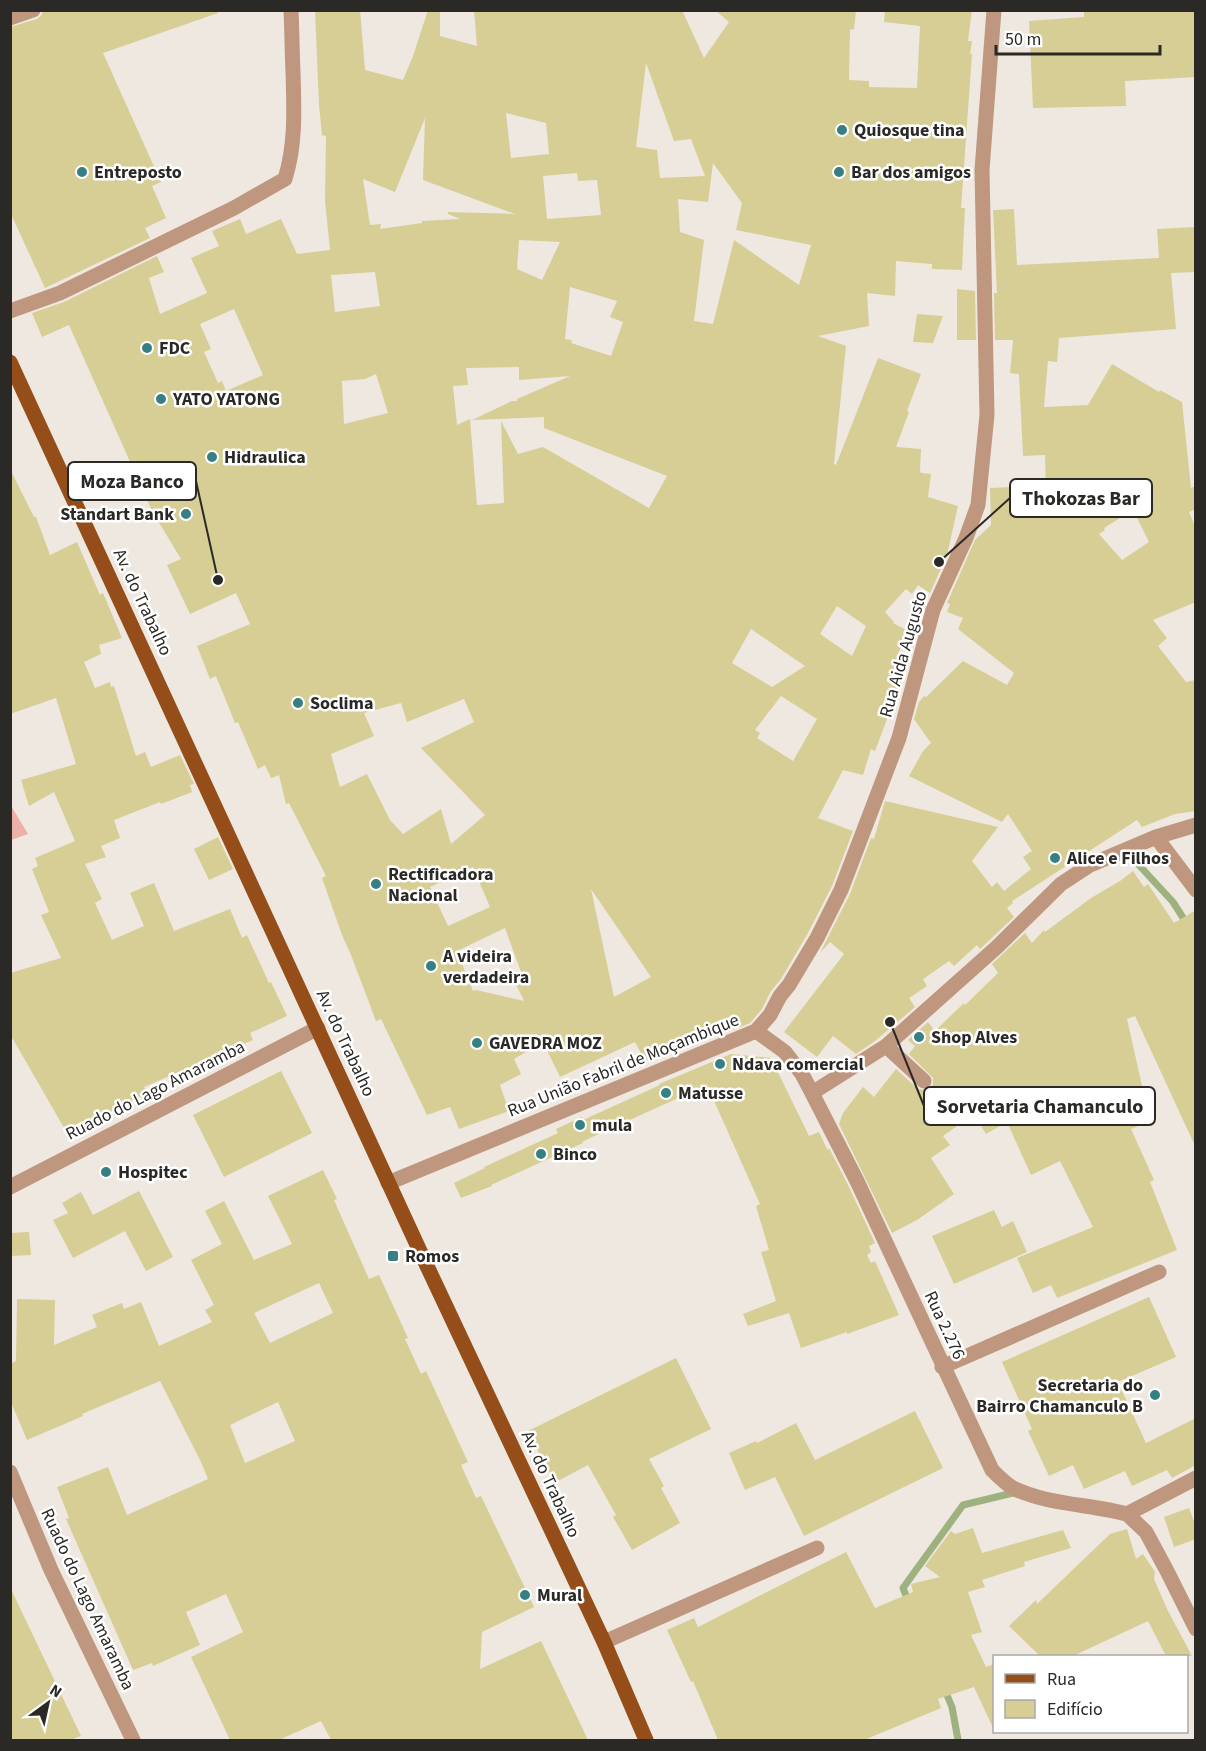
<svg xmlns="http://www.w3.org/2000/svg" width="1206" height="1751" font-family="'Source Sans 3',sans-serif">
<rect width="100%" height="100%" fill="#eee8e1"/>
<path fill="#edb0a8" d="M10,804L28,834L11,840H10Z"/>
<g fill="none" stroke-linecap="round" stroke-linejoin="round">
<path stroke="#9eb27f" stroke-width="7" d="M1125,850L1173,902L1187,924
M909,1603L903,1588L963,1505L1017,1492
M944,1688L952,1707L958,1740"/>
</g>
<path fill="#d6ce95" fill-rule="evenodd" d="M43,10H217L218,13L103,53L161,182L152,186L166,218L145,228L150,238L45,288L10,212V27L37,19L41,16Z
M315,10H360L365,70L403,80L413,56L428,10H440V36L477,46L474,10H682L704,58L729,22L715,10H856L854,30L850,29L849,80L869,81V87L917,88L920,26L884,22L885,10H972L968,41H972L970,54H972L961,208H965L962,270L932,269V264L896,261L895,296L867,293L869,326L818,336L846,346L834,464L836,465L878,358L921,374L907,411L909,412L896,447L921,449L920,471L921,473L931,474L928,497L958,506L947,555L930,593L918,585L912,594L906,589L885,612L894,622L893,623L910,632L898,653L910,658L875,751L871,749L863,775L843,770L818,818L853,831L832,886L808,933L781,979L771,991L762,1009L750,1023L723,1034L696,1032L645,1061L635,1042L560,1077L543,1042L514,1059L521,1074L500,1085L509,1111L459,1129L450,1107L427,1115L381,1019L376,1021L351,955L342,935L322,878L326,876L289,803L286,804L279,775L271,778L265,765L258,769L238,722L235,723L216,676L210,679L197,646L250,624L236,593L190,614L167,565L181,559L152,511L69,325L42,337L32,313L64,302L157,256L164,272L149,278L160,314L207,293L191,258L219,246L212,231L240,219L246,234L281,219L297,254L330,250L325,201L326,136L322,135L319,105ZM646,63L674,141L691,139L705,176L660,178L657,150L636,147ZM506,113L546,123L549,154L511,158ZM425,118L423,180L515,214L448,212V214L460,219L422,221V223L380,229L381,224L370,225L363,179L395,192ZM713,163L742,203L736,230L811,245L799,285L734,240L713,324L694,321L704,240L680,232L678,199L708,202ZM577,173L578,181L597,180L601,215L547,219L543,176ZM519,240L560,242L542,280L517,269ZM375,272L380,306L335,312L331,275ZM570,287L617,301L610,317L623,322L611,356L571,343L572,340L565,339ZM234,309L263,375L226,391L222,381L218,383L204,352L211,349L200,324ZM519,367V380L570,376L517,399V401H512L472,420L544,417V428L667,476L649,508L543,447L518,454L501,421L504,503L477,505L470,419L457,425L453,386L468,385L466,368ZM376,374L388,413L344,424L342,381L365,379ZM837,606L866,626L852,656L820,634ZM751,629L805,666L772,687L732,663ZM781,696L817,719L793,761L757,738L760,733L755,730ZM464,699L474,722L421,748L485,815L451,844L441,809L403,834L390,820L367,774L340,787L331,754L374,736L364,713L401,703L407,722ZM473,867L490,907L448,926L430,887ZM591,889L651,977L614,997ZM505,928L521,972L512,976L524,1001L476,990L473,991L457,951Z
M1084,10H1196V77L1125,81L1126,106L1033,108L1029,21L1084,17Z
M1014,209L1017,265L1159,258L1157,229L1196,227V272L1171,273L1176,329L1059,338L1057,362L1048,361L1044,407L1088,405L1112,364L1159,392L1160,390L1182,402L1191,488L1196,486V509L1189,512L1196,528V602L1153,620L1167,638L1158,646L1186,682L1196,680V811L1175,814L1142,827L1137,820L1012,901L1013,903L1007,908L1014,917L980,949L977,945L954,966L949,961L923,979L927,986L909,998L915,1007L875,1041L856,1054L833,1036L817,1057L784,1032L844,954L830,942L820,953L850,894L871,838L874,839L885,801L998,827L972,861L992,887L997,882L1004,891L1031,869L1023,857L1032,851L1008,814L1002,822L909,776L923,751L931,743L914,719L919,702L924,696L926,697L963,661L1007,685L1014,673L958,629L963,618L947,612L950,604L947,603L975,540L991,525L990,488L1013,487L1014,502L1046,491L1045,455L1023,456L1019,374L1010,373L1013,340H995L994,293H997L993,210ZM1133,510L1149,542L1122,560L1099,534L1105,530L1104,528Z
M957,289L975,291L976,340H957Z
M917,314L943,316L933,343L913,342Z
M10,469L34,517H36L50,555L77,542L100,595L103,593L122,638L99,645L101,654L84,662L95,688L110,682L111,687L114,686L136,756L145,752L151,767L180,755L194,784L190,785L192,792L161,804L160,802L114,820L120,838L101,846L106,857L85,864L102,899L95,903L112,940L144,926L130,893L154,883L174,931L230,909L242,938L247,935L269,983L271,982L287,1016L250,1033L253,1040L144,1087L147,1093L98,1119L67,1133L10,1034V973L61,958L41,915L49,912L32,869L38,866L35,858L75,841L54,792L29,806L21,780L76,764L56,698L10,714Z
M218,837L233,869L209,880L194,849Z
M1133,871L1144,887L1148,884L1174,923L1196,910V1148L1135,1016L1127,1019L1150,1121L1131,1129L1154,1180L1150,1182L1177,1250L1057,1298L1051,1285L1033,1293L1017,1258L1093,1227L1060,1161L1031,1175L1007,1122L986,1134L974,1114L943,1136L950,1145L931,1158L954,1194L917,1220L892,1233L839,1124L843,1113L863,1087L874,1097L896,1069L918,1089L926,1090L931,1088L933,1084V1078L909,1054L915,1046L908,1040L928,1022L935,1031L964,1003L965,1005L998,973L992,964L1025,933L1032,943L1044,930L1045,932L1091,898L1120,881Z
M731,1054L771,1058L809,1136L819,1132L828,1151L829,1148L848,1185L875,1243L869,1246L871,1252L867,1255L871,1263L875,1261L899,1315L847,1334V1332L801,1348L789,1313L748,1326L743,1314L776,1301L761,1252L769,1250L756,1206L760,1204L707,1085L592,1137L582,1142L583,1143L491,1185L492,1186L461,1198L454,1183L485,1168L484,1167L558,1133L556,1129L582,1117L583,1120L660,1085L659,1084Z
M281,1071L312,1133L224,1177L193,1115Z
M323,1170L337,1199L334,1200L369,1279L379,1275L408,1338L405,1339L421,1374L426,1371L468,1462L461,1465L476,1498L481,1496L534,1607L482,1632L480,1669L541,1641L588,1740H331L321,1721L279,1740H230L191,1657L243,1632L226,1594L186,1612L200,1645L153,1666L152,1663L133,1670L66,1519L69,1518L57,1487L108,1467L127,1515L208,1479L201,1462L160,1381L82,1414L83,1416L27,1440L10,1400V1364L16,1361L17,1299L55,1300L54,1345L97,1327L92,1315L122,1303L124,1309L141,1302L159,1346L212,1322L205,1310L214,1305L191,1260L222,1244L205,1211L224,1201L254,1260L292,1244L268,1196ZM319,1283L333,1313L270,1343L254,1313ZM278,1402L295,1441L245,1463L230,1425Z
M139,1191L173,1257L146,1271L125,1231L73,1258L53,1220L68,1213L62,1203L81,1192L93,1215Z
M994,1210L1002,1227L1013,1221L1027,1252L954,1284L932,1236Z
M29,1232L31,1255L10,1256V1233Z
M1149,1297L1176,1357L1118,1382L1146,1443L1196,1418V1465L1172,1478L1167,1470L1132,1486L1125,1471L1084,1489L1073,1465L1049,1476L1028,1431L1032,1429L1002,1362Z
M676,1358L711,1429L649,1459L664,1486L661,1488L680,1523L632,1550L613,1517L616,1515L588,1465L554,1483L528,1431Z
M915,1411L943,1468L804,1536L775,1477L745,1490L729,1453L756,1441L757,1443L796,1423L815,1460Z
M1189,1508L1196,1527V1539L1174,1547L1164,1517Z
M973,1528L982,1553L1063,1530L1071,1548L1024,1562L1025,1566L982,1580L985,1587L968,1592L982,1632L971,1635L986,1667L994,1664V1730L974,1687L938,1699L941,1708L864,1740H718L693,1681L691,1682L667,1630L694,1618L698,1627L846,1552L875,1608L913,1592L911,1584L940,1577L925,1566L951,1531L955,1534Z
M1127,1529L1136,1559L1143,1554L1155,1572L1154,1579L1168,1611L1192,1656H1166L1148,1621L1073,1656H1040L1009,1626L1036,1600L1037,1604L1110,1534Z
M10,1587L81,1736L70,1740H10Z"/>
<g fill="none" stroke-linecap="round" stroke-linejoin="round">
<path stroke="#bf967e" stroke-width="15" d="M10,18L33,10
M10,311L60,293L234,208L285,179C296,144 294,108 293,72C292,51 292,31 291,10
M1156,837L1196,890
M756,1031L770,1015L780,996L789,985L817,938L841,890L899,738L933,610L966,538L978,505L987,415L982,170L994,10
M886,1046L924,1081
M812,1093L886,1046L997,947L1061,884L1090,865L1156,837L1196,825
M388,1183L756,1031L785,1052L802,1074L812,1093L857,1181L992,1470C998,1476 1006,1484 1013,1488C1048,1505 1090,1504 1127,1514L1196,1478
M10,1187L318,1028
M942,1367L1159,1272
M10,1472L51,1570L133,1740
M1127,1514L1146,1532L1167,1571L1196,1629
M604,1642L817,1548"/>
<path stroke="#954e1a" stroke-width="15" d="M10,362L419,1249L604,1642L646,1740"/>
</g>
<g fill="#367f82" stroke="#fff" stroke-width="2">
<circle cx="842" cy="130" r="6"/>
<circle cx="82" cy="172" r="6"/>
<circle cx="839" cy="172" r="6"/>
<circle cx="147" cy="348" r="6"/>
<circle cx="161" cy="399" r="6"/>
<circle cx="212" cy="457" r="6"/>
<circle cx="186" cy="514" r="6"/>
<circle cx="298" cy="703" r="6"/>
<circle cx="1055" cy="858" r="6"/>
<circle cx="376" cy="884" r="6"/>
<circle cx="431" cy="966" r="6"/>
<circle cx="919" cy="1037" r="6"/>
<circle cx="477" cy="1043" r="6"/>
<circle cx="720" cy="1064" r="6"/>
<circle cx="666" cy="1093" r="6"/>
<circle cx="580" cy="1125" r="6"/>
<circle cx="541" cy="1154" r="6"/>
<circle cx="106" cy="1172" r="6"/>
<rect x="387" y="1250" width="12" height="12" rx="3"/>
<circle cx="1155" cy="1395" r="6"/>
<circle cx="525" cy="1595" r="6"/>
</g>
<g text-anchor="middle" stroke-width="5" stroke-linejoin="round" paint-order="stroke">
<g font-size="18" font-weight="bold" fill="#2b2926" stroke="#fff" text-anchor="start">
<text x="854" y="136">Quiosque tina</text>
<text x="94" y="178">Entreposto</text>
<text x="851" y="178">Bar dos amigos</text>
<text x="159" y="354">FDC</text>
<text x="173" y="405">YATO YATONG</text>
<text x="224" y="463">Hidraulica</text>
<text x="174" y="520" text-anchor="end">Standart Bank</text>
<text x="310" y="709">Soclima</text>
<text x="1067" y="864">Alice e Filhos</text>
<text x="388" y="880">Rectificadora<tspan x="388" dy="21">Nacional</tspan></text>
<text x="443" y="962">A videira<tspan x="443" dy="21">verdadeira</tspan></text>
<text x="931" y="1043">Shop Alves</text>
<text x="489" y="1049">GAVEDRA MOZ</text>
<text x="732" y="1070">Ndava comercial</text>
<text x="678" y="1099">Matusse</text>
<text x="592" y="1131">mula</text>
<text x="553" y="1160">Binco</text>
<text x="118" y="1178">Hospitec</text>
<text x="405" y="1262">Romos</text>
<text x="1143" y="1391" text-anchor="end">Secretaria do<tspan x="1143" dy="21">Bairro Chamanculo B</tspan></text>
<text x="537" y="1601">Mural</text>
</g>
<g font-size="18" fill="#2b2926" stroke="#fff">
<text transform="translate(143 602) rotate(65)" y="6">Av. do Trabalho</text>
<text transform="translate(903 654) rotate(-74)" y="6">Rua Aida Augusto</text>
<text transform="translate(346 1043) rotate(65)" y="6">Av. do Trabalho</text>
<text transform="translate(623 1065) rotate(-22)" y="6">Rua União Fabril de Moçambique</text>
<text transform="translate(155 1090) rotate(-27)" y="6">Ruado do Lago Amaramba</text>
<text transform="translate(945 1325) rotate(65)" y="6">Rua 2.276</text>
<text transform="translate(551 1484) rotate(65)" y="6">Av. do Trabalho</text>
<text transform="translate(88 1599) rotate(65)" y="6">Ruado do Lago Amaramba</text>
</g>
</g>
<path fill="none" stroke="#2b2926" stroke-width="2" d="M218 580L196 481M939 562L1010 498M890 1022L924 1106"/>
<g fill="#2b2926" stroke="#fff" stroke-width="2">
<circle cx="218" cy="580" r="6"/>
<circle cx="939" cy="562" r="6"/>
<circle cx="890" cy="1022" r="6"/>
</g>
<g fill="#fff" stroke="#2b2926" stroke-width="2">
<rect x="68" y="462" width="128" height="38" rx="6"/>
<rect x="1010" y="479" width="142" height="38" rx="6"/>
<rect x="924" y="1087" width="231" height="38" rx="6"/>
</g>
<g font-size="20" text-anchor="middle" font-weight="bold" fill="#2b2926">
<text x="132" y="488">Moza Banco</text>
<text x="1081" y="505">Thokozas Bar</text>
<text x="1040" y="1113">Sorvetaria Chamanculo</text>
</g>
<rect width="1206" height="1751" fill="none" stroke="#2b2926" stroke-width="24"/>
<rect x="993" y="1655" width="195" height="78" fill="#ffffff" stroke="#aaa9a8" stroke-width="1.5"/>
<rect x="1005" y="1674" width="30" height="9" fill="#954e1a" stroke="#aaa9a8" stroke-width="1.5"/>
<text x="1047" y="1685" font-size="18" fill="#2b2926">Rua</text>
<rect x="1005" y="1700" width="30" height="18" fill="#d6ce95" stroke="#aaa9a8" stroke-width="1.5"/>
<text x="1047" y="1715" font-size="18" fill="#2b2926">Edifício</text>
<g transform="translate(48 1703) rotate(33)" stroke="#ffffff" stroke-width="4.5" paint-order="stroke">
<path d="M0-4.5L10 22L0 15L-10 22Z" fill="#2b2926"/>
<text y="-9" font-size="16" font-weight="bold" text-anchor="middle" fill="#2b2926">N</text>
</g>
<path d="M996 45v9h164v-9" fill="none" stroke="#2b2926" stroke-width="3"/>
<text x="1005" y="45" font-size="18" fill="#2b2926" stroke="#ffffff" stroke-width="4.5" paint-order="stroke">50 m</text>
</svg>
